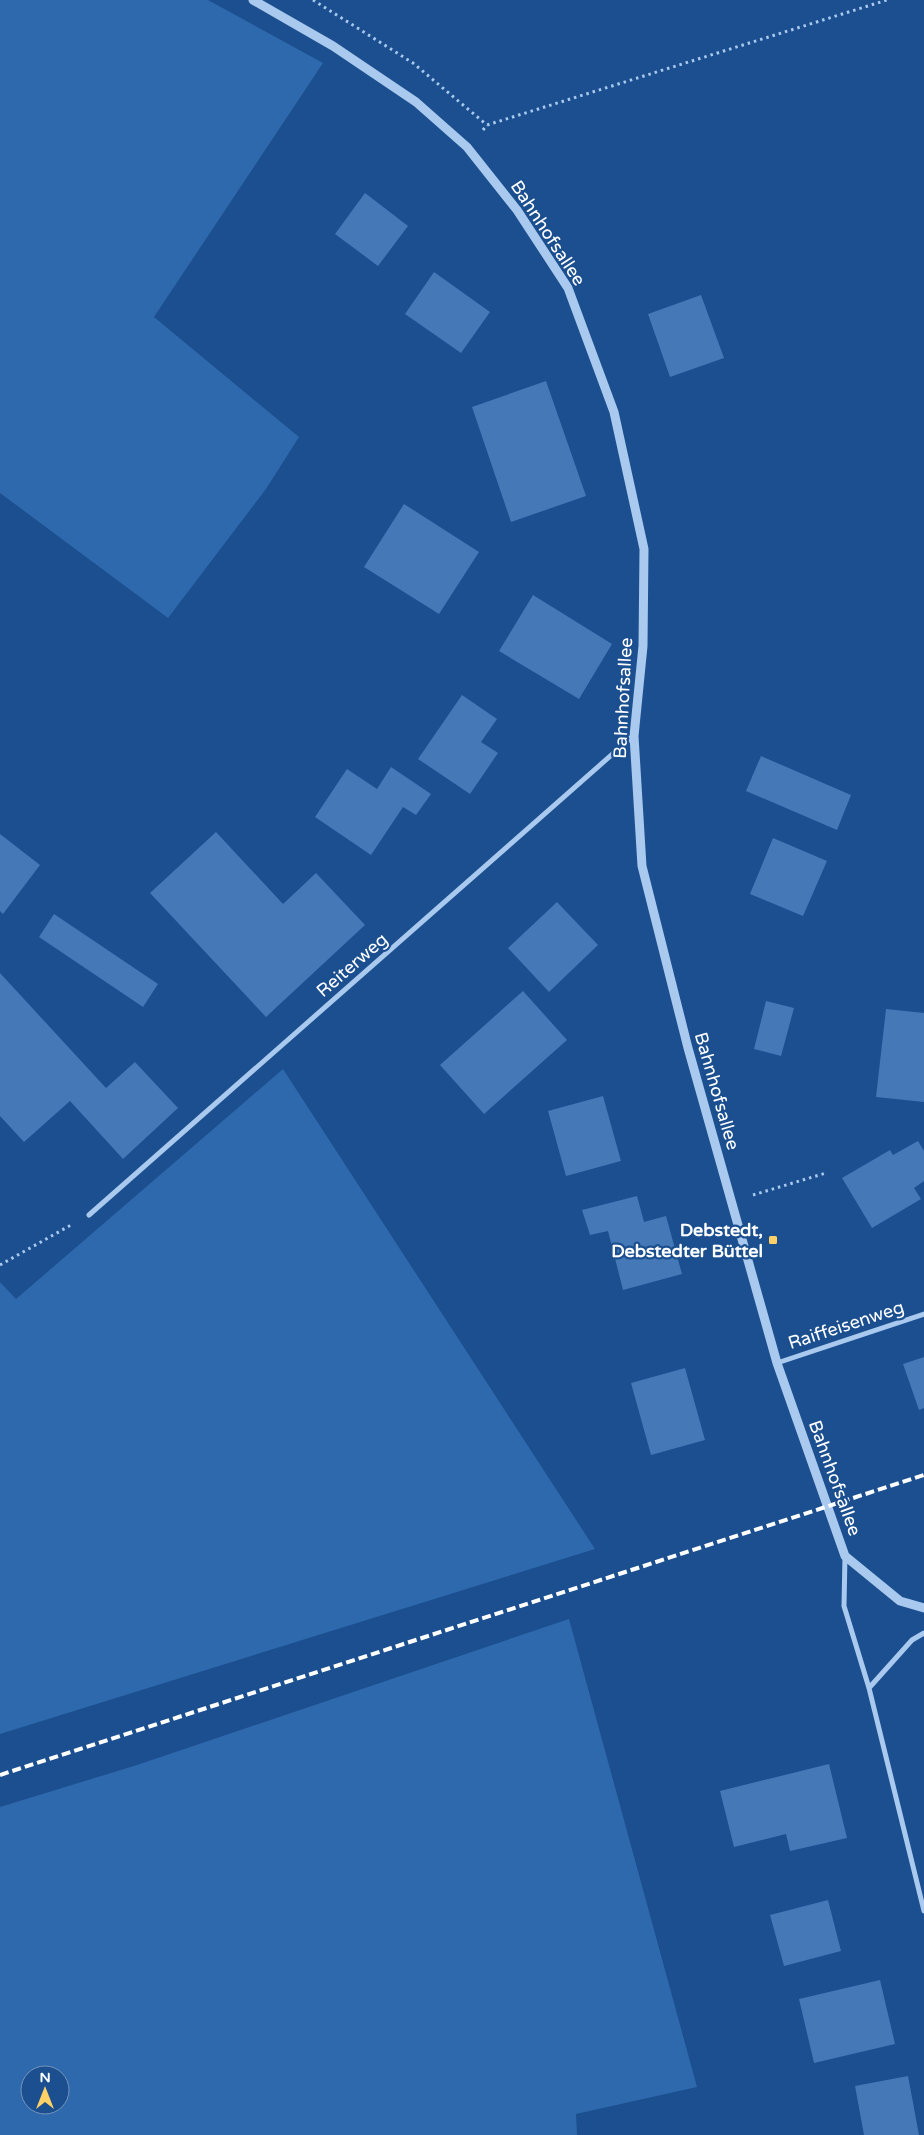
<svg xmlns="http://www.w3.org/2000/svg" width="924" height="2135" font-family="'Varela Round',sans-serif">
<rect width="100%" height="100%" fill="#1b4f8f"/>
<path fill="#2e69ad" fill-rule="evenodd" d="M0,0H208L323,63L154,317L299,437L266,489L168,618L0,493Z
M283,1069L595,1549L0,1734V1282L16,1299Z
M569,1619L697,2087L576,2114L577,2135H0V1807L137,1765ZM30,2075H60V2105H30Z"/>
<path fill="#4478b7" d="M365,193L408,226L378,266L335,234Z
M434,272L490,312L461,353L405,314Z
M701,295L724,358L670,377L648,314Z
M546,381L586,496L511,522L472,407Z
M404,504L479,552L439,614L364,567Z
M533,595L612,644L579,699L499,651Z
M462,695L497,719L481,742L498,753L470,794L418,759Z
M761,756L851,795L837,830L746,791Z
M391,767L431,794L416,815L403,807L371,855L315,817L347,769L377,789Z
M216,832L283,904L316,873L365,925L266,1017L150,893Z
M0,834L40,865L3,914L0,911Z
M773,838L827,861L803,916L750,894Z
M557,902L598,945L549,992L508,948Z
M54,914L158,984L143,1007L39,937Z
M0,973L106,1088L135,1062L178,1108L123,1159L70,1101L24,1142L0,1116Z
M523,991L567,1040L484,1114L440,1065Z
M766,1001L794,1008L781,1056L754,1049Z
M886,1009L924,1013V1102L876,1097Z
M603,1096L621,1161L566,1176L548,1111Z
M918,1141L924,1151V1181L914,1188L921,1199L872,1228L842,1178L890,1150L893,1155Z
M637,1196L644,1222L666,1216L682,1274L623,1290L608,1231L590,1235L582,1210Z
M924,1357V1408L919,1410L903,1364Z
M685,1368L705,1440L651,1455L631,1383Z
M829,1764L847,1838L790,1851L786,1834L734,1847L720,1791Z
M828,1900L841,1951L784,1966L770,1915Z
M880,1980L895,2044L814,2063L799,1999Z
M908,2076L919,2135H864L855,2086Z"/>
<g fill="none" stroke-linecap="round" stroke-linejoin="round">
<path stroke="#a9c9ee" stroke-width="3" stroke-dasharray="2.5 4" stroke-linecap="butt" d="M313,0L413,63L487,125
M483,130L487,125L887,0
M753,1195L826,1173
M0,1265L71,1225"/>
<path stroke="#a9c9ee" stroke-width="5" d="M89,1215L633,736
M777,1363L924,1314
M845,1556L844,1606L869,1688L924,1911
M869,1688L912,1640L924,1633"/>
<path stroke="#a9c9ee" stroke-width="9" d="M253,0L333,46L416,102L467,147L517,210L568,288L614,412L644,549L643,646L634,736L642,866L688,1048L777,1363L845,1556L900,1601L924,1608"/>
<path stroke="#fff" stroke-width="4" stroke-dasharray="9 4" stroke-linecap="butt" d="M0,1775L924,1475"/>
</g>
<rect fill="#ffd166" stroke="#1b4f8f" stroke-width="2" x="768" y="1235" width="10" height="10" rx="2.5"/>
<g text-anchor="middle" stroke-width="4.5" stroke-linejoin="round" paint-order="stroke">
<g font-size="18" fill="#fff" stroke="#1b4f8f">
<text transform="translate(548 233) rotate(57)" y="6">Bahnhofsallee</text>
<text transform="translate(623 698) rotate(-87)" y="6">Bahnhofsallee</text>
<text transform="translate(352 965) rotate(-41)" y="6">Reiterweg</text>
<text transform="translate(717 1091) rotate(74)" y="6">Bahnhofsallee</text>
<text transform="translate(846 1325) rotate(-18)" y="6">Raiffeisenweg</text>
<text transform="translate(835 1478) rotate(70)" y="6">Bahnhofsallee</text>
</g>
<g font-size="18" font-weight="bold" fill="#fff" stroke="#1b4f8f" text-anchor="end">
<text x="763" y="1236">Debstedt,<tspan x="763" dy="21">Debstedter Büttel</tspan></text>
</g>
</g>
<g transform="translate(45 2090)"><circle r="24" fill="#1b4f8f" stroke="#7695bc"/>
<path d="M0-4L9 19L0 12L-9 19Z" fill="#ffd166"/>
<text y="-8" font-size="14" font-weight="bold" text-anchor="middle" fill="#ffffff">N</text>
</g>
</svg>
